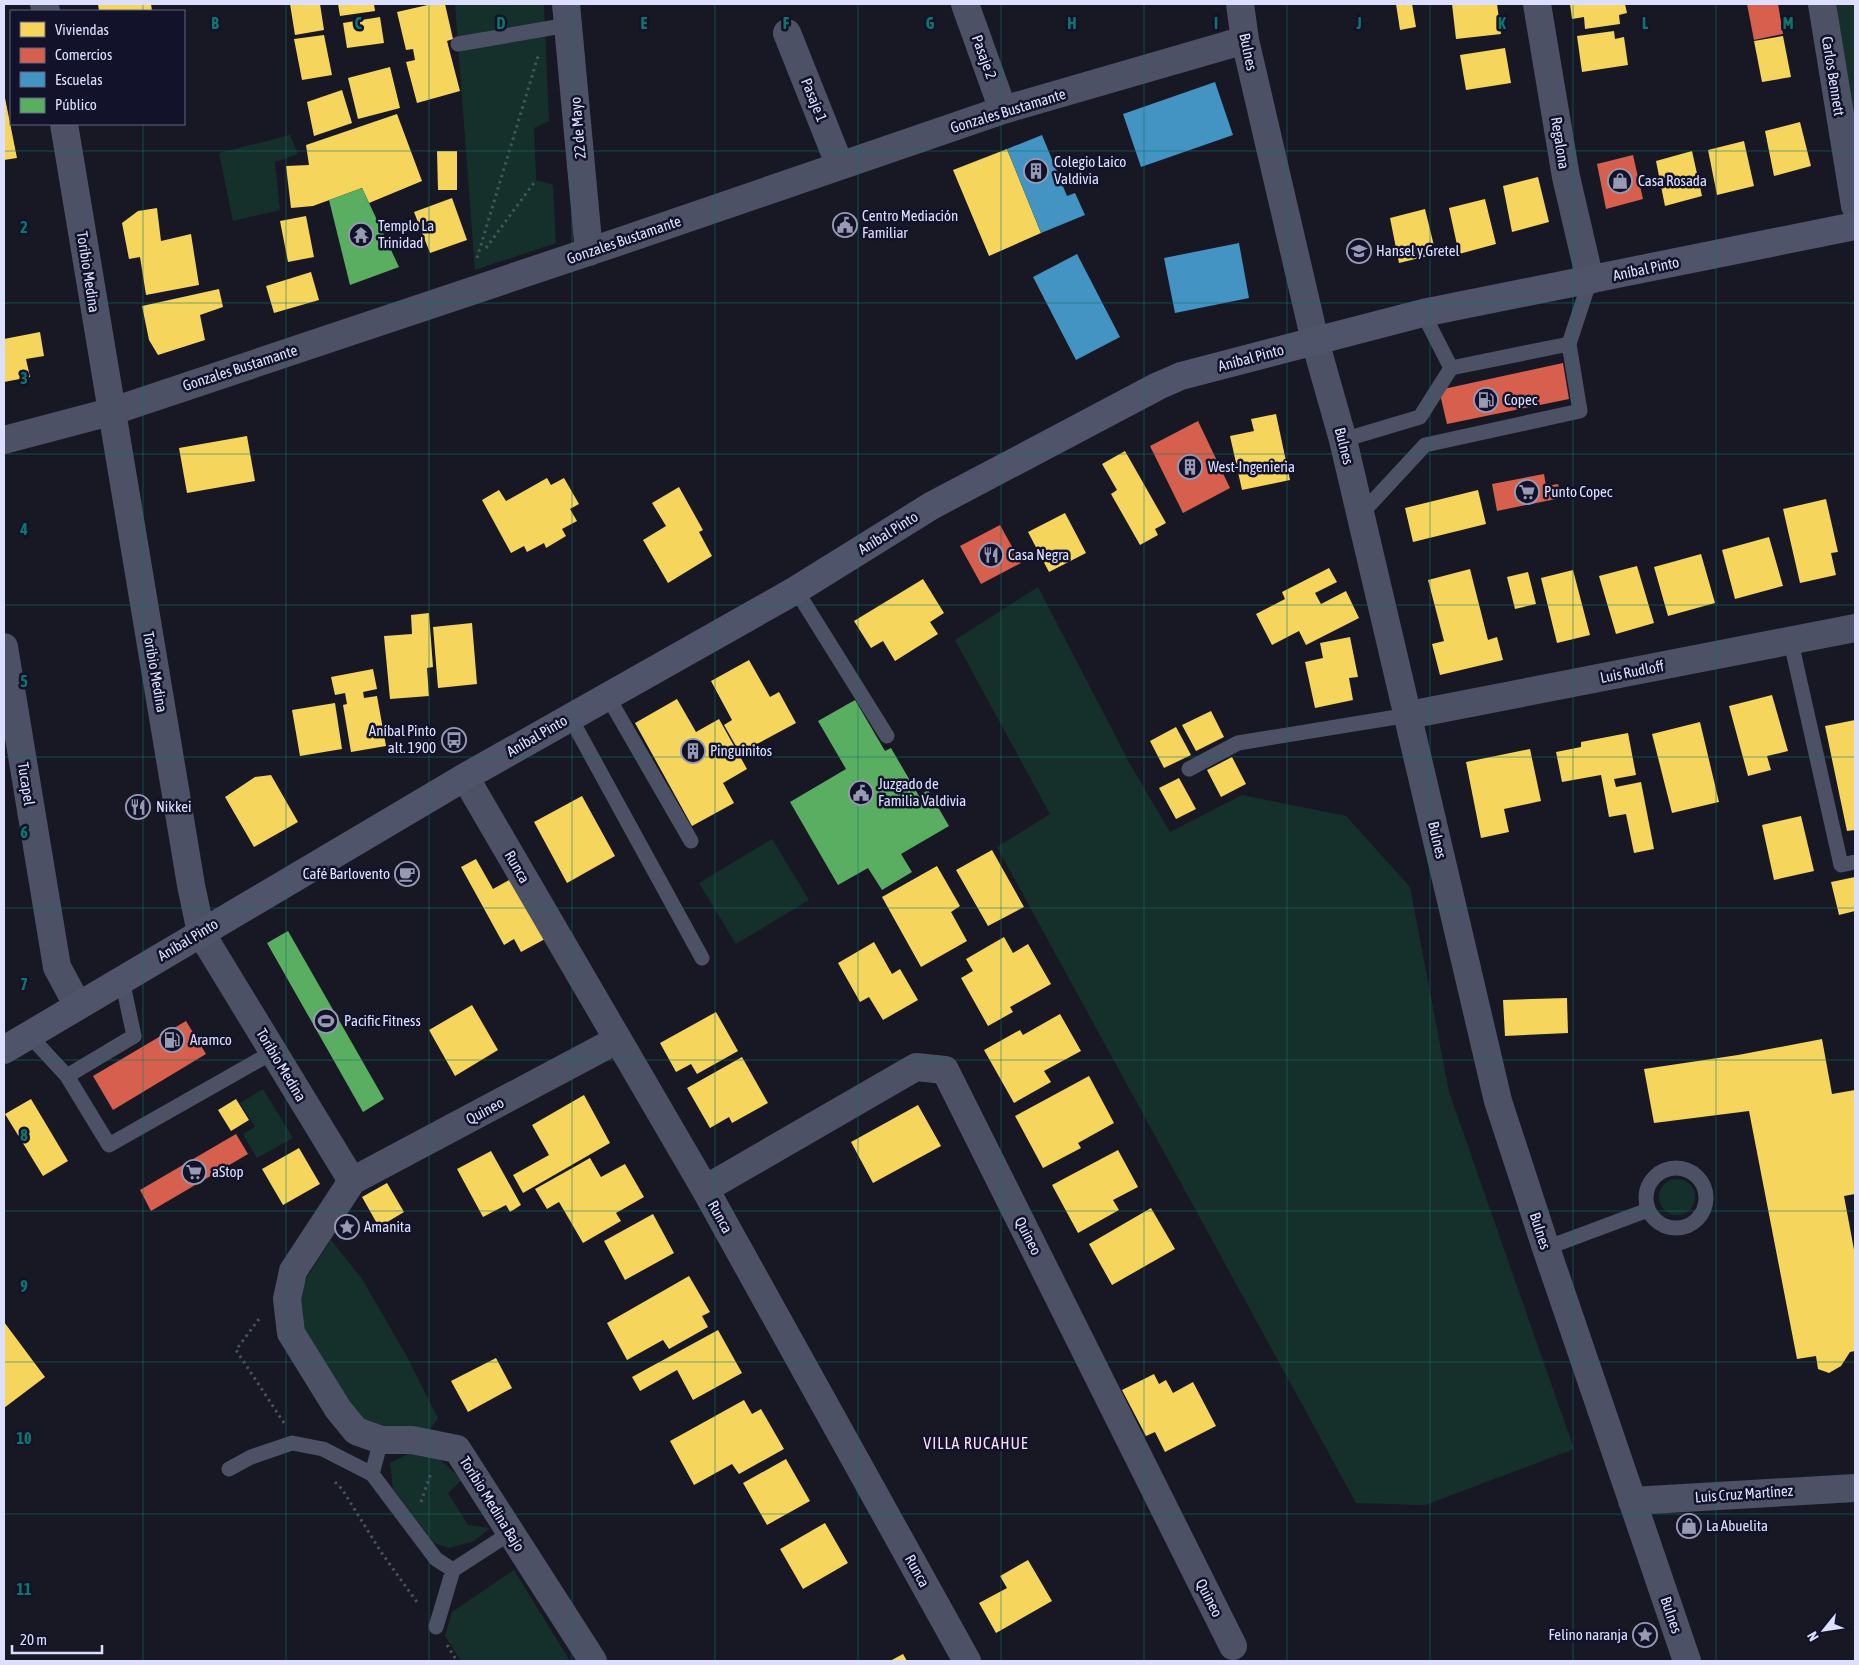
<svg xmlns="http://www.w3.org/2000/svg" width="1859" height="1665" font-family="'Asap Condensed',sans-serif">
<rect width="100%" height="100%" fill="#181824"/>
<path fill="#15302b" d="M455,4H544L549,121L534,128L536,180L553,185L556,243L475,270Z
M1834,4H1855V126Z
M290,135L298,154L275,162L280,210L233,221L219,153Z
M1038,587L1131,766L1170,832L1242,795L1346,816L1410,887L1449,1092L1574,1449L1425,1505L1356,1503L997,847L1050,814L955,640Z
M772,839L809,900L736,944L699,883Z
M263,1089L293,1138L257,1158L243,1134L255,1127L240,1103Z
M1659 1197a18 18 0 1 1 36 0a18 18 0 1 1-36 0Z
M331,1240L362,1279L406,1355L438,1418L429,1431L381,1427L361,1419L336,1389L299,1322L298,1299L303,1283Z
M410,1453L436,1456L462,1480L448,1493L468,1525L490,1528L474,1541L449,1548L434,1543L393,1489L390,1463Z
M514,1570L570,1661H461L445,1636L452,1612Z"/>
<path fill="#f6d55c" d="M98,4H151L152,11H99Z
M290,4H320L324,30L295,35Z
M338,4H374L375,11L340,16Z
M432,4H445L453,39L447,41L460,91L417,103L406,62L415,60L413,49L406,50L397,12Z
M1396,4H1412L1416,27L1400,30Z
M1452,4H1497L1501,34L1456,39Z
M1570,4H1625L1627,13L1619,15L1620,24L1585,29L1584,17L1572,19Z
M380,17L384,43L347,48L343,23Z
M1614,31L1615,39L1624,37L1628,65L1582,72L1577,36Z
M324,35L332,75L302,80L294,39Z
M1783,36L1791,77L1762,82L1754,41Z
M1505,48L1511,83L1466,90L1460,55Z
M390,67L400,108L358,119L348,78Z
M342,90L352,123L314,136L307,102Z
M4,93L17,158L4,160Z
M397,114L422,181L369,203L362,188L313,206L291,208L286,166L309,165L306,145Z
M1800,122L1811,166L1774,176L1765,131Z
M1744,141L1754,186L1717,195L1708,150Z
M1007,149L1041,233L989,256L953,170Z
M437,151H457V190H438Z
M1692,151L1702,196L1665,206L1656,161Z
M1538,177L1549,222L1512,232L1503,186Z
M452,198L467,240L430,253L414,212Z
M1485,199L1496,244L1459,254L1449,208Z
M157,208L161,241L191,234L199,285L146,295L140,257L129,259L122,223L138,211Z
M1425,209L1436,254L1399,263L1390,218Z
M306,216L314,257L288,262L280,221Z
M311,272L319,300L274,313L266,286Z
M219,289L223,307L200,315L205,340L158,355L149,340L142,306Z
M40,332L44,356L26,359L30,377L4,382V339Z
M1276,414L1290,480L1242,490L1230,436L1254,431L1251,419Z
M247,436L255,481L187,493L179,448Z
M1125,451L1166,523L1155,529L1158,535L1140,545L1111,494L1117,490L1102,464Z
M547,478L551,485L564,478L579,504L570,509L577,521L562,529L566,536L546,548L544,543L527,552L524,546L511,553L482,500L499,490L506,501Z
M679,487L703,530L699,532L712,556L668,583L643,540L666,526L652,503Z
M1478,490L1486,524L1413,542L1405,508Z
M1826,499L1838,552L1831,553L1836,575L1800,583L1783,509Z
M1065,513L1086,553L1049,572L1028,532Z
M1769,537L1783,586L1735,599L1722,550Z
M1701,554L1715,603L1668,616L1654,567Z
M1637,566L1654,623L1616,634L1599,576Z
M1329,568L1337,582L1315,593L1321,604L1346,591L1359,618L1306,645L1299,631L1272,645L1256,614L1285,599L1282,592Z
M1470,569L1488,640L1497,637L1503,660L1440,675L1432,644L1444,641L1428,580Z
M1573,570L1590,635L1557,643L1541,578Z
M1528,572L1536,604L1515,609L1507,577Z
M923,579L944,613L930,622L938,634L895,661L883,641L871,648L854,621Z
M429,613L433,667L427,668L429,696L390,699L384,636L412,634L411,615Z
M472,623L477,684L438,688L433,627Z
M1350,637L1358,677L1349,678L1353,700L1315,708L1305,662L1323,658L1320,643Z
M749,660L770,697L779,692L796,723L740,753L724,725L732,720L711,681Z
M373,669L377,689L363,692L364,698L377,696L386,746L351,752L343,705L347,704L345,693L335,695L331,677Z
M1772,695L1788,751L1767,756L1771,770L1748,776L1729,706Z
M677,699L696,732L719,719L747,769L723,783L734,803L692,826L635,723Z
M335,703L342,749L300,756L292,710Z
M1211,711L1224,737L1196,751L1182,725Z
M1855,720V830L1847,831L1825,726Z
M1700,722L1719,802L1672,813L1652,734Z
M1176,727L1191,755L1164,768L1150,741Z
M1628,733L1636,775L1614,779L1616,787L1641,782L1654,849L1634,853L1626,814L1609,817L1601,775L1562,782L1556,752L1581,747V742Z
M1530,749L1541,801L1504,809L1509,832L1481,838L1466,762Z
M1232,757L1246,784L1221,797L1207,770Z
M271,775L298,822L254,847L225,797L255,777Z
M1179,778L1196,809L1176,819L1159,788Z
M582,796L615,856L567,883L534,822Z
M1801,816L1814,871L1774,880L1762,825Z
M992,850L1024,907L988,926L956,870Z
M476,859L493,889L511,879L545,939L521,952L514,939L504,945L461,867Z
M937,866L960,906L951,912L967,941L921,967L882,897Z
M1855,877V911L1839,915L1831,882Z
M1004,937L1013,953L1028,944L1051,984L1010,1007L1013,1012L988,1026L961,978L973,971L966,959Z
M874,942L892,974L900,969L918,1000L883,1020L869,997L860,1002L838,963Z
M1567,998L1568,1033L1505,1036L1503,1000Z
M472,1005L498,1050L455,1076L429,1030Z
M716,1012L738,1051L697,1074L691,1064L676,1072L660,1043Z
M1060,1014L1081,1051L1044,1071L1051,1082L1014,1103L984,1050L1020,1030L1023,1035Z
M1822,1039L1832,1094L1855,1090V1194L1844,1196L1855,1255V1351L1850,1352L1841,1366L1829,1373L1818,1369L1816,1356L1797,1359L1749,1111L1654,1123L1644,1069L1738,1055Z
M742,1057L768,1103L732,1123L729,1117L710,1128L687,1088Z
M1089,1076L1114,1123L1078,1143L1081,1148L1043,1168L1015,1116Z
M584,1095L610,1143L523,1193L513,1175L549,1155L532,1125Z
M31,1099L68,1161L43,1176L5,1114Z
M236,1099L249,1120L231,1131L218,1110Z
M918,1105L941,1146L873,1183L851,1142Z
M299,1148L320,1184L283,1205L262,1169Z
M1118,1150L1138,1187L1113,1200L1119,1210L1078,1233L1052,1185Z
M491,1151L521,1205L510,1212L506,1205L483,1217L457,1169Z
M590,1158L601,1177L625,1164L644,1197L616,1213L621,1221L583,1243L559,1202L547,1209L535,1189Z
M387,1183L404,1212L379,1227L362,1197Z
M1151,1208L1175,1249L1112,1285L1089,1244Z
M653,1214L674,1253L625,1280L604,1241Z
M689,1276L710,1312L702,1316L708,1327L669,1349L663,1340L627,1360L607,1323Z
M4,1322L45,1377L4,1408Z
M718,1330L742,1373L693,1400L677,1370L640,1391L632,1377Z
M496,1358L512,1388L468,1412L451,1381Z
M1154,1374L1159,1384L1166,1380L1173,1393L1193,1382L1216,1426L1165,1452L1155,1432L1146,1436L1122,1390Z
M744,1400L752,1414L761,1409L784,1449L739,1474L732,1464L694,1485L670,1441Z
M786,1459L810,1501L767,1525L743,1483Z
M825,1523L848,1563L803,1589L780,1549Z
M1028,1560L1052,1601L996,1633L979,1603L1007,1588L1000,1576Z
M903,1654L907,1661H890Z"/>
<path fill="#d6604d" d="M1747,4H1778L1783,34L1754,40Z
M1633,155L1643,199L1606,209L1597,164Z
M1563,363L1569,399L1447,424L1439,390Z
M1198,421L1230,488L1183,513L1150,446Z
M1544,474L1546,486L1558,484L1561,498L1497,511L1492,484Z
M1000,525L1021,563L981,584L960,546Z
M186,1021L206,1054L113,1110L93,1076Z
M236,1134L248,1154L151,1211L140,1190Z"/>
<path fill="#4393c3" d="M1215,82L1233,135L1141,167L1123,114Z
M1042,135L1067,196L1075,193L1085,215L1041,233L1007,149Z
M1239,243L1249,298L1175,313L1164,258Z
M1077,254L1120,337L1076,360L1033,277Z"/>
<path fill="#5aae61" d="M362,188L399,267L350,285L329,200Z
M855,700L885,751L891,748L919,796L928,790L949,826L901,854L912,872L882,890L868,868L838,885L790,802L846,769L818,721Z
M288,931L384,1099L363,1112L267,943Z"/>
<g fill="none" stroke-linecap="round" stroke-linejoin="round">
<path stroke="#44545c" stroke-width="3" stroke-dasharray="2.5 4" stroke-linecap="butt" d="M486,248L536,180
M477,258L539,53
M259,1319L236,1350L284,1423
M335,1482L342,1489L381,1552L419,1605
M421,1502L431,1473
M447,1645L457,1661"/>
<path stroke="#4d5165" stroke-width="15" d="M458,44L568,25
M1423,313L1451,368L1569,344L1590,280
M1343,440L1420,417L1451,368
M1361,514L1425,445L1580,411L1569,344
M796,590L887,736
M1791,642L1841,865L1855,862
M608,697L691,841
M570,717L702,958
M1189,769L1238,743L1409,715
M29,1035L67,1076L134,1036L122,980
M67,1076L109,1145L273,1052
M1646 1198a30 30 0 1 1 60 0a30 30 0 1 1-60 0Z
M1546,1248L1648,1210
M229,1469L251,1457L292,1443L323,1449L372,1474L436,1559L453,1570L510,1533
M372,1474L381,1440
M436,1627L453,1570"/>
<path stroke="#4d5165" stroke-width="28" d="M44,4L46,11
M566,4L589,252
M965,4L1003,110
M1240,4L1245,40L1315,341L1343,440L1498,1101L1546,1248L1687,1661
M1537,4L1566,177L1590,280
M1822,4L1855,206
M787,33L840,166
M64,124L191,885L201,933L352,1181
M4,440L110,412L618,242L1003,110L1245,40
M4,647L57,967L78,1006
M1409,715L1855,628
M465,777L705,1189L967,1661
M705,1189L916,1067L945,1070L1233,1646
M1632,1501L1855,1488
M593,1661L457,1449L412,1440H381L356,1431L338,1409L291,1333L287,1299L293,1271L352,1181L617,1040"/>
<path stroke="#50546a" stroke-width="28" d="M4,1050L465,777L796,590L931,506L1158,386L1181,376L1423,313L1855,226"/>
</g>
<path fill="none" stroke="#0f766e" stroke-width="1" stroke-opacity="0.55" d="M143,4V11M286,4V1661M429,4V1661M572,4V1661M715,4V1661M858,4V1661M1001,4V1661M1144,4V1661M1287,4V1661M1430,4V1661M1573,4V1661M1716,4V1661M143,124V1661M4,151H1855M4,303H1855M4,454H1855M4,605H1855M4,757H1855M4,908H1855M4,1060H1855M4,1211H1855M4,1362H1855M4,1514H1855"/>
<defs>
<symbol id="building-ring" viewBox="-11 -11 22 22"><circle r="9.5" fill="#12132a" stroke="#979ab2" stroke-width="1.5"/><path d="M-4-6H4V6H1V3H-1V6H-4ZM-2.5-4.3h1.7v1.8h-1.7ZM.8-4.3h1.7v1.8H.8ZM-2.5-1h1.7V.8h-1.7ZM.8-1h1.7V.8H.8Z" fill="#979ab2"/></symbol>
<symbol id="shop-ring" viewBox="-11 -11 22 22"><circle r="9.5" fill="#12132a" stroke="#979ab2" stroke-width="1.5"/><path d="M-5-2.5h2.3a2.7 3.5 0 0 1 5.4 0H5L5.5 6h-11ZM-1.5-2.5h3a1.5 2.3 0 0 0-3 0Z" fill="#979ab2"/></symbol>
<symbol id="civic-ring" viewBox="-11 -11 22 22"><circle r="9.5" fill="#12132a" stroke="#979ab2" stroke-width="1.5"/><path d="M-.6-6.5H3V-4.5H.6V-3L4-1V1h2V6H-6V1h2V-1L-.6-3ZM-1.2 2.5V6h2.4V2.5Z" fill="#979ab2"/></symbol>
<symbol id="temple-ring" viewBox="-11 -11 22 22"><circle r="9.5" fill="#12132a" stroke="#979ab2" stroke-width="1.5"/><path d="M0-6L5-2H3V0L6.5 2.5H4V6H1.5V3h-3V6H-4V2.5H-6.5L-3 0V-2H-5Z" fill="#979ab2"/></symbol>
<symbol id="school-ring" viewBox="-11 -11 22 22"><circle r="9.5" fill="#12132a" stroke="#979ab2" stroke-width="1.5"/><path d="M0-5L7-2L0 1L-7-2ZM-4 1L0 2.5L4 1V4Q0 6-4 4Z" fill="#979ab2"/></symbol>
<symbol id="fuel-ring" viewBox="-11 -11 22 22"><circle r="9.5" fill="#12132a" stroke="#979ab2" stroke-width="1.5"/><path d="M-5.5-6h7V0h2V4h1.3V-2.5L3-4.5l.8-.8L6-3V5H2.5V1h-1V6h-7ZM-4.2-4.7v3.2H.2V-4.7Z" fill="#979ab2"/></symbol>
<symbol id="supermarket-ring" viewBox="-11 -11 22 22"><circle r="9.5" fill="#12132a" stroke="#979ab2" stroke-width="1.5"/><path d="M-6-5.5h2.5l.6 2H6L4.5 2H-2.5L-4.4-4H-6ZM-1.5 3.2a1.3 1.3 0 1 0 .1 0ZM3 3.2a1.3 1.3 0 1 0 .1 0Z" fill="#979ab2"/></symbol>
<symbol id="restaurant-ring" viewBox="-11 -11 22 22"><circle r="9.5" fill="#12132a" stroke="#979ab2" stroke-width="1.5"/><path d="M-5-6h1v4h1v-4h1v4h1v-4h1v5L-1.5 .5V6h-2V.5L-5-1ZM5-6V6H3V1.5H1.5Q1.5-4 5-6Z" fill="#979ab2"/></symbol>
<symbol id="bus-ring" viewBox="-11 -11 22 22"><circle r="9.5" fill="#12132a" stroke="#979ab2" stroke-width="1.5"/><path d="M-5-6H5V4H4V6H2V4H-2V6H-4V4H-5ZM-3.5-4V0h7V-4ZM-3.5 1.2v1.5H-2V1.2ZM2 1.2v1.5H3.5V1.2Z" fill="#979ab2"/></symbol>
<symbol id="cafe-ring" viewBox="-11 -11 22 22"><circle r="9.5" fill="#12132a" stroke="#979ab2" stroke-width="1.5"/><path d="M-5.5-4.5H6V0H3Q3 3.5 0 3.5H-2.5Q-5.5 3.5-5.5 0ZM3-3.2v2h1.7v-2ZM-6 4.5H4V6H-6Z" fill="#979ab2"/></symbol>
<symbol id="stadium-ring" viewBox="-11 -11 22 22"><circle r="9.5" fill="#12132a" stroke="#979ab2" stroke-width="1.5"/><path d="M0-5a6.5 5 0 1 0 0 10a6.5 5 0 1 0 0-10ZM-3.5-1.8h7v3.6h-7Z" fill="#979ab2"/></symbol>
<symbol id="sight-ring" viewBox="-11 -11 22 22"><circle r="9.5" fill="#12132a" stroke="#979ab2" stroke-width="1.5"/><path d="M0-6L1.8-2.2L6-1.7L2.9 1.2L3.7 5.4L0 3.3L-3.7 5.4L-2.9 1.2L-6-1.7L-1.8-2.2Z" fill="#979ab2"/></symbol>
</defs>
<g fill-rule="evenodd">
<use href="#building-ring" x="1022" y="157" width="28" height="28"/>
<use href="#shop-ring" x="1606" y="167" width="28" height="28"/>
<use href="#civic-ring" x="831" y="211" width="28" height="28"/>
<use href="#temple-ring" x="347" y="221" width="28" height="28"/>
<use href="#school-ring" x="1345" y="237" width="28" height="28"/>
<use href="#fuel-ring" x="1472" y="386" width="28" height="28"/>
<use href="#building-ring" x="1176" y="453" width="28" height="28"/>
<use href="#supermarket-ring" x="1513" y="478" width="28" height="28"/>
<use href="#restaurant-ring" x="977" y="541" width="28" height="28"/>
<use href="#bus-ring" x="440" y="726" width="28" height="28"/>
<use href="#building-ring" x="679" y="737" width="28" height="28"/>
<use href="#civic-ring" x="847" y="779" width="28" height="28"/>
<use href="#restaurant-ring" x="124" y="793" width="28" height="28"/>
<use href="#cafe-ring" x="393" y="860" width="28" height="28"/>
<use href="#stadium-ring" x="312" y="1007" width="28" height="28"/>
<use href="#fuel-ring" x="158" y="1026" width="28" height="28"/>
<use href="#supermarket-ring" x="180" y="1158" width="28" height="28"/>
<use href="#sight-ring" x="333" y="1213" width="28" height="28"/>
<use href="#shop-ring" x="1675" y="1512" width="28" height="28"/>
<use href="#sight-ring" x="1631" y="1621" width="28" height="28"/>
</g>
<g text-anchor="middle" stroke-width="5" stroke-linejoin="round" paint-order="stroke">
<g font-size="15" fill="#dce0fe" stroke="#12132a">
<text transform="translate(1248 52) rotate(78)" y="5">Bulnes</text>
<text transform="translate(984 57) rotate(70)" y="5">Pasaje 2</text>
<text transform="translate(1833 76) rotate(81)" y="5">Carlos Bennett</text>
<text transform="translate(814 100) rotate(68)" y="5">Pasaje 1</text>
<text transform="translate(1008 111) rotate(-17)" y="5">Gonzales Bustamante</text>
<text transform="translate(578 128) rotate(-95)" y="5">22 de Mayo</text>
<text transform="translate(1560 143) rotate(81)" y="5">Regalona</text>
<text transform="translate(624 240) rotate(-19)" y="5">Gonzales Bustamante</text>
<text transform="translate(1646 269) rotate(-12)" y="5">Aníbal Pinto</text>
<text transform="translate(88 272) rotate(81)" y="5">Toribio Medina</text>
<text transform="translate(1251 358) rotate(-15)" y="5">Aníbal Pinto</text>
<text transform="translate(240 368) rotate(-18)" y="5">Gonzales Bustamante</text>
<text transform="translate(1344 446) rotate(76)" y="5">Bulnes</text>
<text transform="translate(888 533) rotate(-32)" y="5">Aníbal Pinto</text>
<text transform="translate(155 672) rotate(80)" y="5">Toribio Medina</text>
<text transform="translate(1632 672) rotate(-11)" y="5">Luis Rudloff</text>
<text transform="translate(537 736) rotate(-30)" y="5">Aníbal Pinto</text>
<text transform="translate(26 784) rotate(81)" y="5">Tucapel</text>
<text transform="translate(1437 840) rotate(77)" y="5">Bulnes</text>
<text transform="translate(517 867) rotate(60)" y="5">Runca</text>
<text transform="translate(188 940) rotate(-31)" y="5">Aníbal Pinto</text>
<text transform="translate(281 1065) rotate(59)" y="5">Toribio Medina</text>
<text transform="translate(485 1111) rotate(-28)" y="5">Quineo</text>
<text transform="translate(720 1217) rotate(61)" y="5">Runca</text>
<text transform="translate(1540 1231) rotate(72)" y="5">Bulnes</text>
<text transform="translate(1028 1236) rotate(63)" y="5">Quineo</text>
<text transform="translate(1744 1494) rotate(-4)" y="5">Luis Cruz Martínez</text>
<text transform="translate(492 1504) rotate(58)" y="5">Toribio Medina Bajo</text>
<text transform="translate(917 1571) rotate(61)" y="5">Runca</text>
<text transform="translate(1209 1598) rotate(63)" y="5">Quineo</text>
<text transform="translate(1671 1615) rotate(71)" y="5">Bulnes</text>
</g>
<g font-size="15" fill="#dce0fe" stroke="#12132a" text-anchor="start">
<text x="1054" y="167">Colegio Laico<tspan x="1054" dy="17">Valdivia</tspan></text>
<text x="1638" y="186">Casa Rosada</text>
<text x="862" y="221">Centro Mediación<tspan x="862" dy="17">Familiar</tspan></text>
<text x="378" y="231">Templo La<tspan x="378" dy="17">Trinidad</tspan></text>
<text x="1376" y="256">Hansel y Gretel</text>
<text x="1504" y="405">Copec</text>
<text x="1208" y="472">West-Ingenieria</text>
<text x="1544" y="497">Punto Copec</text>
<text x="1008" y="560">Casa Negra</text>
<text x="436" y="736" text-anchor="end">Aníbal Pinto<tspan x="436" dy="17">alt. 1900</tspan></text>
<text x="710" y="756">Pinguinitos</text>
<text x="878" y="789">Juzgado de<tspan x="878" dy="17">Familia Valdivia</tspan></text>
<text x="156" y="812">Nikkei</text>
<text x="390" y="879" text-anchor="end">Café Barlovento</text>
<text x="344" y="1026">Pacific Fitness</text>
<text x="190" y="1045">Aramco</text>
<text x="212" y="1177">aStop</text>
<text x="364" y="1232">Amanita</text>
<text x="1706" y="1531">La Abuelita</text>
<text x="1628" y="1640" text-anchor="end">Felino naranja</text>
</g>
<g font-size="16" letter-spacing="1" fill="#fedef9" stroke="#12132a">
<text x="976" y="1449">VILLA RUCAHUE</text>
</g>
</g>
<g font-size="16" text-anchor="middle" font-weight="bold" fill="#0f766e" stroke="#12132a" stroke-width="5" stroke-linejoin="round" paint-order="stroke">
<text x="215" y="29">B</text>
<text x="358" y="29">C</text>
<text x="501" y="29">D</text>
<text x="644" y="29">E</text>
<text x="786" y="29">F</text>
<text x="930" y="29">G</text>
<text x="1072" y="29">H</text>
<text x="1216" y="29">I</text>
<text x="1359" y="29">J</text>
<text x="1502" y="29">K</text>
<text x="1645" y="29">L</text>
<text x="1788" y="29">M</text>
<text x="24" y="233">2</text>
<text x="24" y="384">3</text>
<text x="24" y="535">4</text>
<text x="24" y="687">5</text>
<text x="24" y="838">6</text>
<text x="24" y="990">7</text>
<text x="24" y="1141">8</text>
<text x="24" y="1292">9</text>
<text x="24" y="1444">10</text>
<text x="24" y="1595">11</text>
</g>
<rect width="1859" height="1665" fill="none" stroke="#dce0fe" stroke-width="10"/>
<rect x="10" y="10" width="175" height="115" fill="#12132a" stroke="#63657f"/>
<rect x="20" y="22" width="25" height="15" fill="#f6d55c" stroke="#63657f"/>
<text x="55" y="35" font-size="15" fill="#dce0fe">Viviendas</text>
<rect x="20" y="48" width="25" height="15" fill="#d6604d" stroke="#63657f"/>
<text x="55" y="60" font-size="15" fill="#dce0fe">Comercios</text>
<rect x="20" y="72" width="25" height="15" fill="#4393c3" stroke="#63657f"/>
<text x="55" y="85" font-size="15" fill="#dce0fe">Escuelas</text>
<rect x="20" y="98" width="25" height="15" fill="#5aae61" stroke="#63657f"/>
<text x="55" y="110" font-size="15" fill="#dce0fe">Público</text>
<g transform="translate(1824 1630) rotate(240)" stroke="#12132a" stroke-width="4" paint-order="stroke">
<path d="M0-4L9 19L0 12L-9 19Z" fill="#dce0fe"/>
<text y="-8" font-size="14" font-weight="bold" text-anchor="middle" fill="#dce0fe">N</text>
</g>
<path d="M12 1645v8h90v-8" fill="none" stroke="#dce0fe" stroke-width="2.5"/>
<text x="20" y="1645" font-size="15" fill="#dce0fe" stroke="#12132a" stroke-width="4" paint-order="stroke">20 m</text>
</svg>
